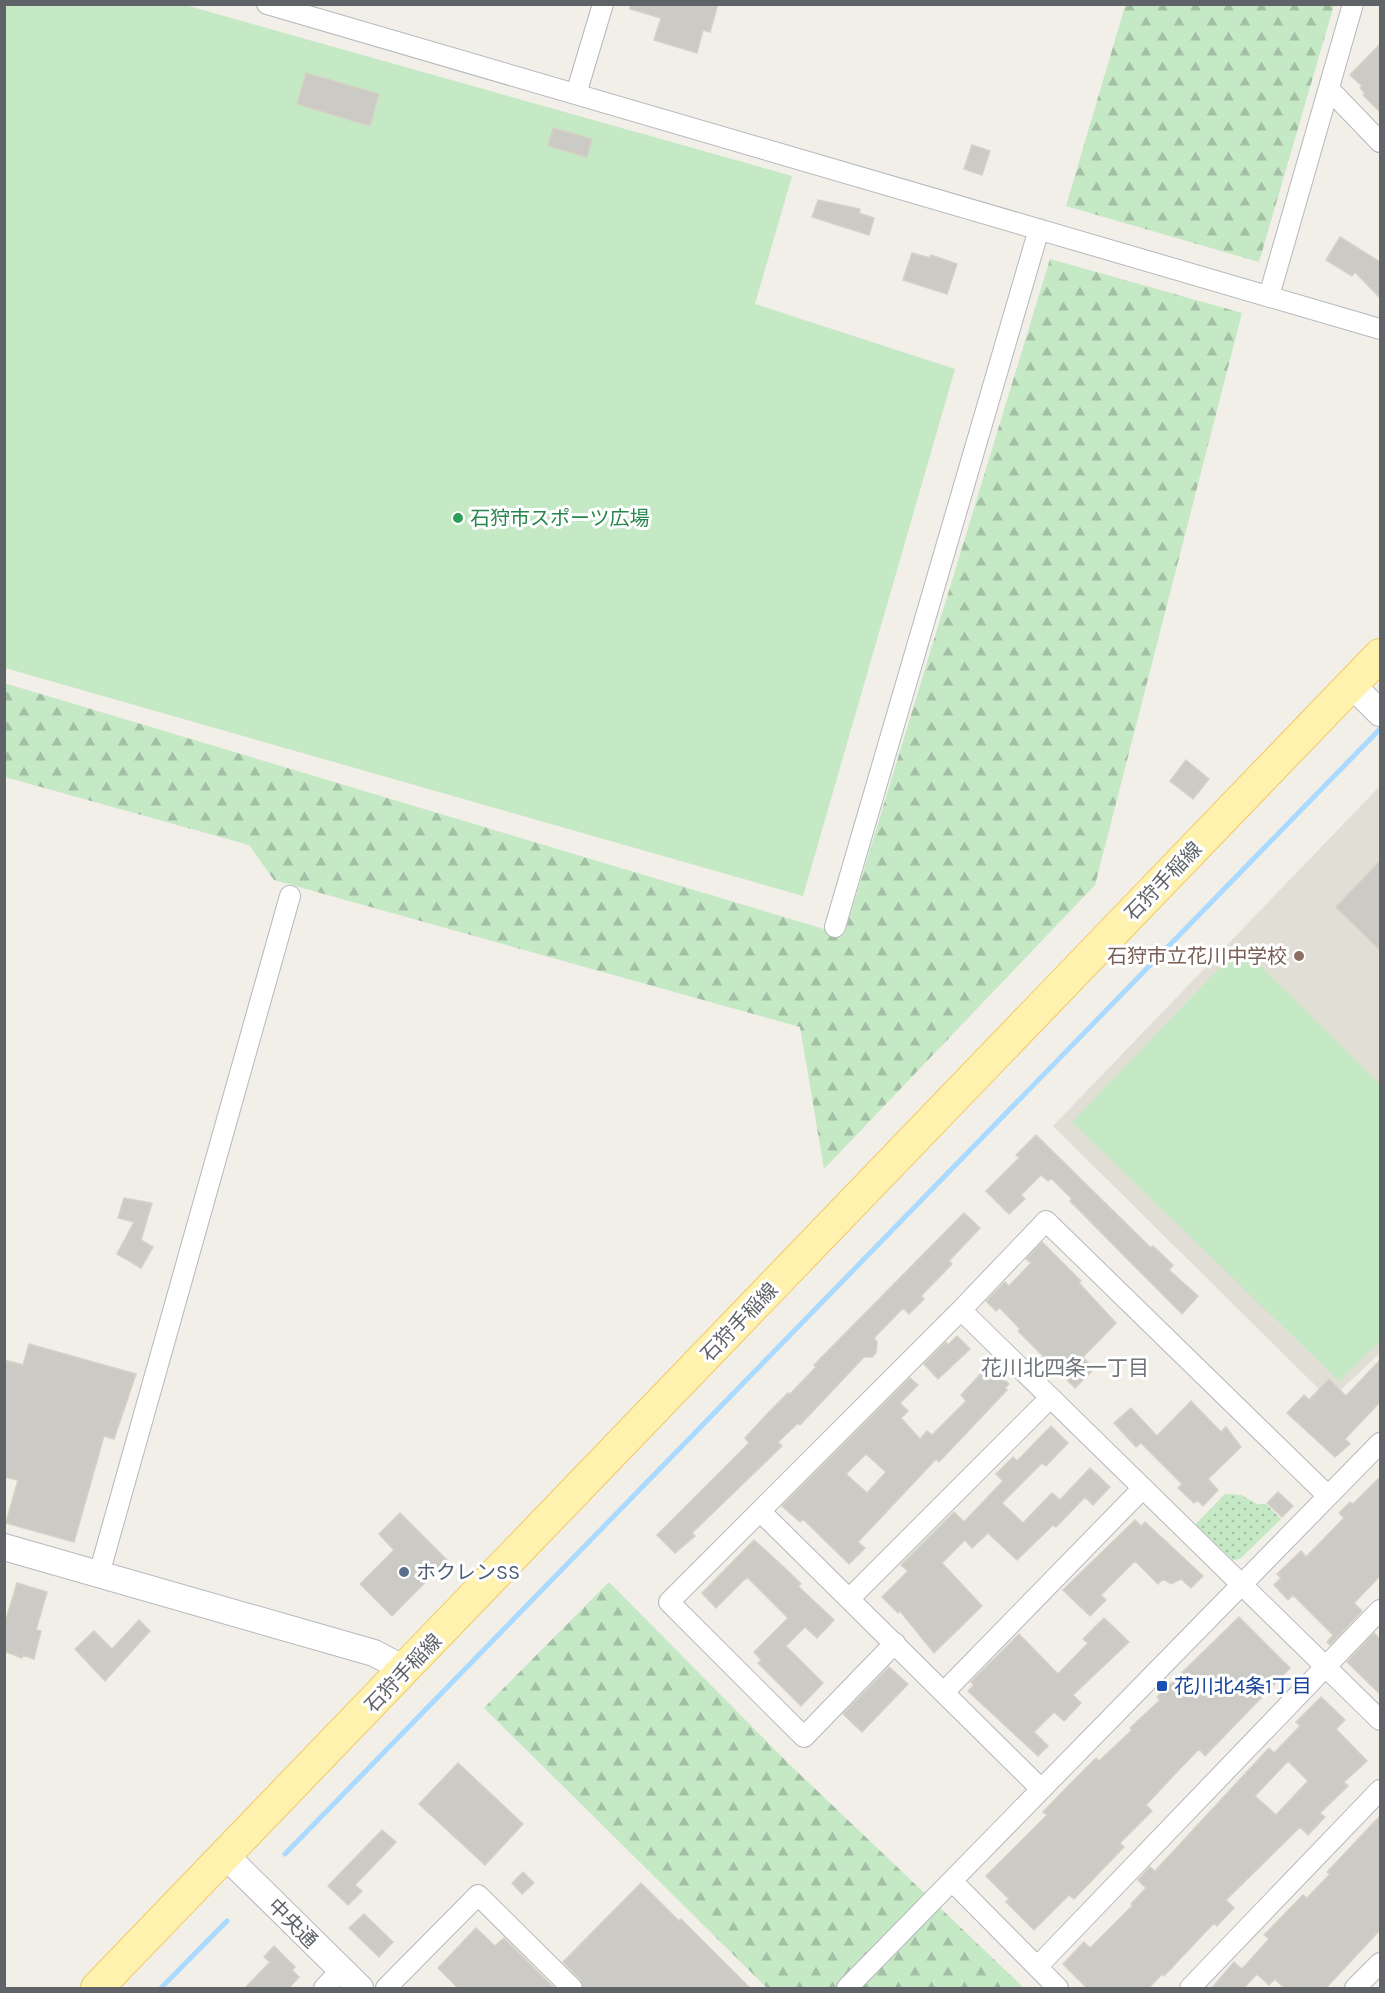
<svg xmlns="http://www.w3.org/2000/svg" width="1385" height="1993" font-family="Karla,'Noto Sans JP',sans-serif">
<defs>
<pattern id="forest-firs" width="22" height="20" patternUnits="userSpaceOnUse" patternTransform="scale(1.5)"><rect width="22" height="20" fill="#c5e8c5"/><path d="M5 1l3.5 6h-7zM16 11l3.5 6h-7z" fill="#a3c0a4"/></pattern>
<pattern id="park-dots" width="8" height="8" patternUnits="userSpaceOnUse" patternTransform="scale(1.5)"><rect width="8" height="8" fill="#c5e8c5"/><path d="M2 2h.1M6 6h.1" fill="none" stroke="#a3c0a4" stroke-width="1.8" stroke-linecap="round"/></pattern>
</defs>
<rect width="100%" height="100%" fill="#f1efe8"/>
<path fill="#e1ded6" d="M1380,786V1353L1330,1400L1053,1126Z"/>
<path fill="url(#forest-firs)" d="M1122,5H1334L1259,262L1066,206L1125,6Z
M1050,259L1242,313L1095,885L824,1169L800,1027L274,880L249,845L5,777L4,683L844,935Z
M609,1582L788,1763L1024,1988H767L484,1708Z"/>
<path fill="url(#park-dots)" d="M1225,1494L1241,1495L1257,1504H1266L1281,1519L1240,1559L1233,1560L1195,1525Z"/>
<path fill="#c5e8c5" d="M4,5H185L792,176L755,304L955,369L803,896L5,668Z
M1227,960H1254L1380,1084V1341L1339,1381L1072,1122Z"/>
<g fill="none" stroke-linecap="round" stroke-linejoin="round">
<path stroke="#aadaff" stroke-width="5" d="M285,1854L1380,729
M161,1988L227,1921"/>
</g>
<path fill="#cccac5" stroke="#d6d1c6" stroke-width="1.5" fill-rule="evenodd" d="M630,4H718L710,32L703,30L697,53L654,40L661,18L630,9Z
M1380,44V112L1363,95L1365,93L1360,88L1362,86L1350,75Z
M306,73L379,94L370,126L297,104Z
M553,128L592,139L587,157L548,146Z
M972,145L990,151L982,175L964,169Z
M818,200L860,209L859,213L874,218L869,235L812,217Z
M1340,237L1380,262V298L1355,272L1352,276L1326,260Z
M912,253L930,258L931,255L957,264L947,294L903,280Z
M1186,760L1209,779L1193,799L1170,781Z
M1380,861V950L1336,907Z
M1036,1135L1151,1248L1153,1246L1173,1265L1169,1270L1198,1296L1182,1314L1070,1201L1072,1199L1051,1178L1048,1181L1041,1175L1021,1195L1025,1199L1009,1214L986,1191L1019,1158L1016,1155Z
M124,1198L152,1203L141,1240L153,1247L141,1268L117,1254L134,1222L118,1218Z
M964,1213L980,1228L949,1261L952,1264L921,1296L924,1299L909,1314L903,1308L874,1338L877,1342L876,1353L872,1357H864L800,1425L798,1423L778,1442L782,1446L692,1533L695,1536L675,1553L657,1535L749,1443L745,1438L768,1413L788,1393L790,1394L816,1367L814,1365Z
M1042,1242L1081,1281L1079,1283L1116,1323L1083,1357L1094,1369L1075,1388L1018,1331L1020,1329L1000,1308L996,1311L986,1301L1005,1282L1009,1286L1031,1263L1026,1259Z
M957,1336L970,1349L938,1379L924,1364L946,1342L948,1345Z
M29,1344L136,1374L114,1439L104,1436L74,1542L6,1523L18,1480L4,1477V1360L23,1365Z
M1380,1360V1402L1345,1439L1350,1444L1335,1457L1287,1413L1304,1395L1309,1400L1329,1379L1346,1396Z
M987,1367L990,1370L992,1368L1009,1384L1005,1388L1007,1390L939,1462L936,1459L858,1542L865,1548L849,1564L803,1519L800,1522L782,1506L910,1378L918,1385L900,1403L908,1411L901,1418L920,1439L927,1431L932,1435L966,1401L961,1395ZM866,1454L886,1472L867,1493L846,1474Z
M1191,1401L1221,1432L1226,1427L1241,1447L1208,1479L1218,1490L1203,1506L1197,1500L1194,1503L1178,1488L1182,1484L1141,1443L1136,1447L1114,1423L1131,1408L1157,1436Z
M1051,1426L1068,1443L1046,1466L1042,1463L1002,1503L1023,1523L1052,1493L1060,1500L1090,1468L1110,1487L1093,1505L1085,1497L1056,1527L1053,1525L1017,1560L988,1533L972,1548L965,1540L942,1563L982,1606L934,1653L900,1611L898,1613L882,1597L908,1571L901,1565L954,1512L964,1522L1003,1481L996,1474L1013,1457L1017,1461Z
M1380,1477V1576L1354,1603L1362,1611L1330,1645L1327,1642L1333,1635L1293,1595L1288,1600L1274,1585L1281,1578L1277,1574L1301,1551L1306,1557L1344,1518L1339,1513L1350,1502L1353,1504Z
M1278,1492L1293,1506L1282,1517L1267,1503Z
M400,1513L447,1560L392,1616L360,1584L394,1550L379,1534Z
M1135,1520L1141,1526L1145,1522L1203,1576L1191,1588L1181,1579L1171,1584L1163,1579L1158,1584L1135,1561L1101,1595L1106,1600L1090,1616L1063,1590Z
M754,1540L789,1572L801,1584L798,1586L834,1620L817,1638L805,1627L786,1646L823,1683L801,1706L758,1663L761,1660L754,1652L788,1618L747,1577L716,1608L702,1593Z
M17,1583L47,1592L36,1630L41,1631L34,1659L23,1655L22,1658L4,1651V1626Z
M1239,1617L1290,1668L1205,1756L1199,1749L1175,1774L1146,1805L1152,1811L1120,1843L1124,1847L1074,1899L1069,1895L1034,1930L1006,1902L1009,1899L986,1876L1047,1815L1043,1812L1067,1787L1096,1758L1099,1761L1132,1730L1130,1728L1160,1700L1157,1697Z
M1104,1618L1129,1642L1073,1695L1081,1703L1064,1721L1054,1712L1034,1732L1048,1746L1038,1756L968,1691L974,1685L971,1682L1019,1634L1058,1674L1088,1643L1083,1639Z
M139,1620L150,1631L105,1681L75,1649L94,1631L112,1649Z
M1374,1633L1380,1639V1694L1347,1662Z
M889,1667L908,1684L862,1732L843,1714Z
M1321,1697L1345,1720L1336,1729L1367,1761L1344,1782L1348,1786L1320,1813L1325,1817L1308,1835L1300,1827L1226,1900L1234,1908L1217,1926L1214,1923L1164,1976L1162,1974L1148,1989H1088L1063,1964L1084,1942L1090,1948L1132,1906L1131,1904L1146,1888L1138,1880L1150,1867L1155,1871L1269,1748L1274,1753L1300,1726L1296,1722ZM1288,1761L1308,1781L1276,1815L1255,1796Z
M458,1763L523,1824L485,1865L419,1804Z
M1380,1816V1930L1325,1989H1285L1275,1979L1269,1985L1257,1974L1243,1989H1211L1234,1962L1242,1969L1269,1939L1264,1935L1303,1895L1307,1898L1330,1874L1327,1872Z
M382,1830L396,1842L355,1885L362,1891L348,1905L328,1886Z
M523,1872L534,1883L522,1894L512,1883Z
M641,1883L679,1921L681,1919L751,1989H584L580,1979L563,1962Z
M364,1914L393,1942L379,1957L349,1928Z
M476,1928L495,1946L504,1938L555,1989H459L438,1968Z
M274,1946L295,1967L292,1970L299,1977L288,1989H244L270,1962L264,1957Z"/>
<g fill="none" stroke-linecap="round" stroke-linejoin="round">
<defs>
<path id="minor" d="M267,4L1380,329
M1329,89L1380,142
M576,94L603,4
M1269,296L1353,4
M835,927L1039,229
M961,1310L1380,1720
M760,1511L1041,1789
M99,1574L290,896
M849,1599L1050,1398
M895,1643L804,1737L669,1602L961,1310L1046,1221L1328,1496
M944,1692L1143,1488
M952,1881L1058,1988
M1037,1967L1380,1610
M324,1988L341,1970
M386,1988L478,1895L572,1988
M847,1988L1380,1443
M1190,1988L1380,1790
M1355,1988L1380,1963"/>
<path id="tertiary" d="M1351,684L1380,713
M4,1547L374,1653L406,1670
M226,1856L360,1988"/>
<path id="primary" d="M97,1988L1380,655"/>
</defs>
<use href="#minor" stroke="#b5b8bc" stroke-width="22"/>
<use href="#tertiary" stroke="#b5b8bc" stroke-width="28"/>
<use href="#primary" stroke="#f2c960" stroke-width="34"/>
<use href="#minor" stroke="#fff" stroke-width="20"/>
<use href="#tertiary" stroke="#fff" stroke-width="26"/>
<use href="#primary" stroke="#fff2af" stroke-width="32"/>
</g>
<circle fill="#2e9e5b" stroke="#fff" stroke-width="2" cx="458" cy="518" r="6"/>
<circle fill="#8d6e63" stroke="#fff" stroke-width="2" cx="1299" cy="956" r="6"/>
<circle fill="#5c6f8a" stroke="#fff" stroke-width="2" cx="404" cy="1572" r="6"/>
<rect fill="#1a4fb4" stroke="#fff" stroke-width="2" x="1156" y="1680" width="12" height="12" rx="3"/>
<g text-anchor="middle" stroke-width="6" stroke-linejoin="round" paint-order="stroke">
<g font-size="20" fill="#27864d" stroke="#fff" text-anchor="start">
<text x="470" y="525">石狩市スポーツ広場</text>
</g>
<g font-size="20" fill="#5f6368" stroke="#fff">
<text transform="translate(1163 881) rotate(-46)" y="7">石狩手稲線</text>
<text transform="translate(739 1322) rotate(-46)" y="7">石狩手稲線</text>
<text transform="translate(403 1673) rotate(-46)" y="7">石狩手稲線</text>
<text transform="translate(293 1923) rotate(45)" y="7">中央通</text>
</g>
<g font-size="20" fill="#785e54" stroke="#fff" text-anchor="end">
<text x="1287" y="963">石狩市立花川中学校</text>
</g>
<g font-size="20" fill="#4e5e75" stroke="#fff" text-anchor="start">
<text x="416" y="1579">ホクレンSS</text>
</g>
<g font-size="20" fill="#164399" stroke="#fff" text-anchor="start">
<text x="1174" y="1693">花川北4条1丁目</text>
</g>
<g font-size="21" fill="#70757a" stroke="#fff">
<text x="1065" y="1375">花川北四条一丁目</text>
</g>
</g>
<rect width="1385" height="1993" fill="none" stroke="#5f6368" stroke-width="12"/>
</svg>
